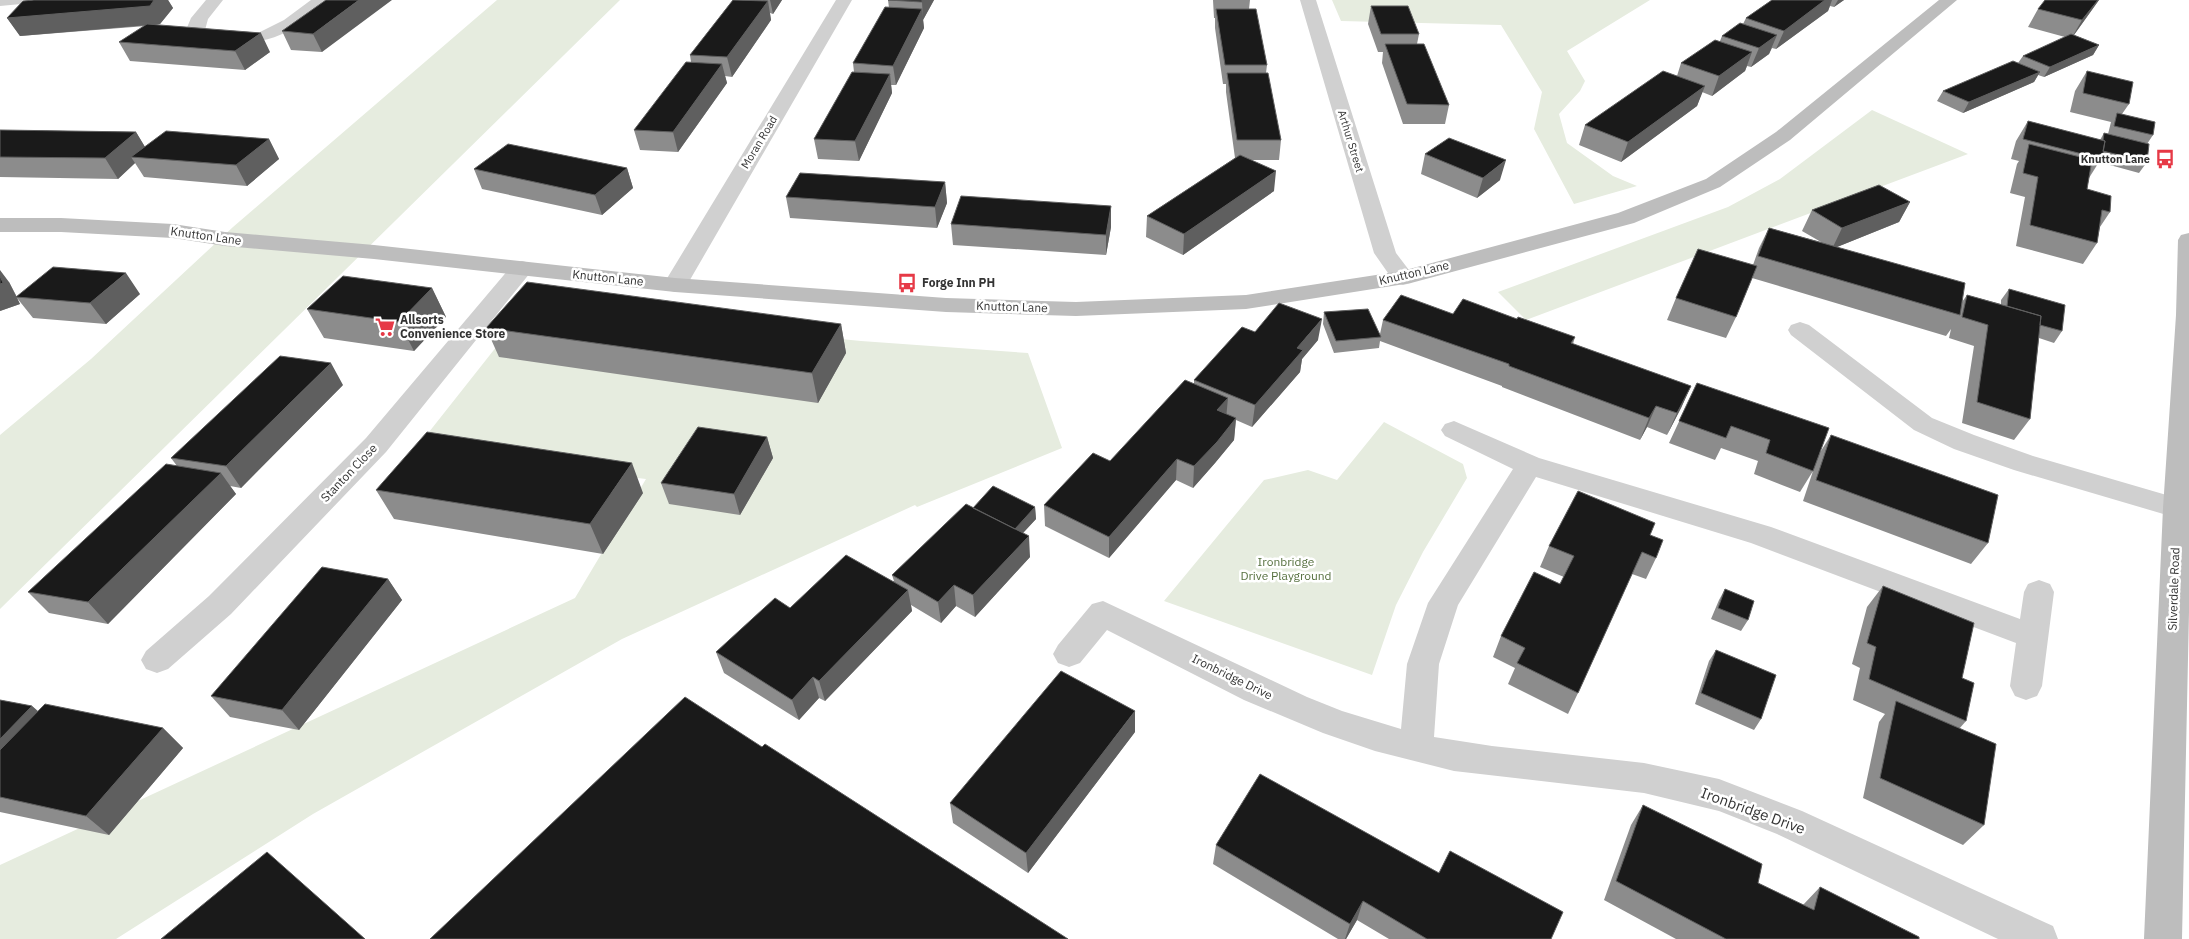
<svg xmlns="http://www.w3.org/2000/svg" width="2189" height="939" font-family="'IBM Plex Sans',sans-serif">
<rect width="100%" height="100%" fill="#fff"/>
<path fill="#e6ecdf" d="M497,0H620L0,609V435L91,359L233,227Z
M1332,0H1650L1567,51L1585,81L1580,91L1559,114L1567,143L1613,176L1637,186L1574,204L1534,129L1542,92L1501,25L1341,21Z
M1872,110L1968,154L1526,320L1498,292L1728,207L1780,179Z
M560,311L861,341L1028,353L1062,448L917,507L915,505L622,639L313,814L116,939H0V865L575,598L646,479L414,451L512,327Z
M1384,422L1463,464L1467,478L1423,552L1396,605L1372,675L1164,601L1264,480L1308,470L1337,480Z"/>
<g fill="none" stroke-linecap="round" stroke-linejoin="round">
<path fill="#d0d0d0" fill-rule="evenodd" d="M206,0H223L208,19L205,30L241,33L260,32L284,20L311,0H330C325,7 317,12 310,17C271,47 246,44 200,40C193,39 190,36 186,30L191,18Z
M1800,322L1809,325L1932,418L1974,435L2033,456L2187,501L2189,504L2187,515L2177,518L2014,470L1954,449L1914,430L1791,335L1788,330L1791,325Z"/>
<path fill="#d0d0d0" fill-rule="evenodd" d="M0,0H23L21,4L0,6Z
M836,0H852L687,285L683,290L675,292L667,290L663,285Z
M1300,0H1316L1396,253L1415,278L1411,283L1403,285L1395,283L1374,253Z
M522,261L530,263L533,268L530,273L386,452L231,614L168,669L157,673L146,669L141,660L146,651L209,596L366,438L514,263Z
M1454,421L1539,458L1771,527L2020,619L2024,592L2028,584L2039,580L2050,584L2054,592L2042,686L2037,696L2026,700L2015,696L2010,686L2016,643L1751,543L1536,477L1458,605L1439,664L1434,737L1492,746L1644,763L1719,779L1802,811L2053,926L2058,939H1998L1777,834L1719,811L1644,793L1454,771L1375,751L1323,733L1244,700L1107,630L1080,663L1069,667L1058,663L1053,654L1058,645L1092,604L1103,601L1307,697L1342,711L1401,729L1407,664L1428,603L1513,469L1445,436L1441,430L1445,424Z"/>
<path fill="#bdbdbd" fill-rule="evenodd" d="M1939,0H1957L1790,140L1720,187L1634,223L1411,283L1246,309L1076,316L946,312L675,292L374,259L225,246L173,238L61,232H0V218H61L173,224L225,232L374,245L675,278L946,298L1076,302L1246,295L1402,271L1618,213L1706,179L1776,132Z
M2189,233V612L2182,939H2144L2163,508L2176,315L2178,240L2181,235Z"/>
</g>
<path fill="#8c8c8c" d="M34,0H168L173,8L160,24L153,25L270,52L245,70L130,61L119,42L146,26L20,36L7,18Z
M326,0L322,52L291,50L282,31Z
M733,0H782L773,14L770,13L771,20L732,77L725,76L727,83L678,152L640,150L634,130L691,62L690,55Z
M888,0H934L923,20L924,28L896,85H891L892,93L859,161L818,159L814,139L854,72L853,63L889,8Z
M1213,0H1250L1249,9L1267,65L1266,73L1281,140L1279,160H1252L1274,191L1183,255L1146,237L1147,216L1235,158L1226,92V84H1223L1215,28V18H1214Z
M1772,0H1844L1834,7L1830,6L1828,11L1776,49L1772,48L1769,54L1751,67L1747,66L1745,71L1712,96L1702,92L1697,106L1621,162L1579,145L1585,125L1677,76L1681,63L1720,41L1722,36L1743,24L1746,18Z
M2099,0L2074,35L2099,45L2093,55L2044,77L2038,75L2034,82L1963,113L1937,101L1943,91L2018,63L2023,56L2065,37L2028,27L2038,9Z
M1371,6L1419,34L1417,44L1449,105L1445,124H1403L1382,63L1383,52H1378L1368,24Z
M2087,71L2129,104L2122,114L2153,135L2147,144V162L2139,173L2099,162L2089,178L2087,189L2110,212L2100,227L2097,243L2083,264L2016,246L2025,197L2010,193L2017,164L2019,161L2011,159L2016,141L2028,121L2100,140L2104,133L2108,134L2111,122L2070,112L2075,91Z
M0,130L136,132L145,147L269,139L279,159L247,186L144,177L135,163L118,179L0,177Z
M1425,154L1500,180L1477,198L1421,174Z
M627,168L633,188L602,215L482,189L474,169Z
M945,182L947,203L937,228L790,218L786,197Z
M1910,202L1899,222L1837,247L1962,302L1967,295L2001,304V300L2009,289L2062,331L2054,343L2039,338L2030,419L2014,440L1962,423L1974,346L1949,338L1951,329L1946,336L1752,278L1736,317L1726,338L1667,320L1676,298L1753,265L1759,248L1769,228L1821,242L1802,231L1812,210Z
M1111,206V227L1106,255L953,245L951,224Z
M9,282L17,297L140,294L106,324L33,318L17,298L20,304L0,311Z
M432,288L446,317L414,351L324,338L307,309Z
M1324,312L1380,334L1383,320L1453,314L1517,319L1575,337L1573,344L1691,386L1681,408L1667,435L1647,427L1640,440L1502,387V386L1380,341L1379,348L1334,353L1323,324Z
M841,324L846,353L818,403L499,357L486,328Z
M1255,332L1318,340L1302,359L1300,372L1252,427L1236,420L1234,440L1215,463L1193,488L1176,480L1109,558L1045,526L1044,505L1110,461L1194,383V380Z
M1697,383L1819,454L1831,435L1988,543L1971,564L1803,501L1813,471L1800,492L1754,474L1758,461L1721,448L1715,460L1669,443Z
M343,385L241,488L230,486L236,494L108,624L49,613L28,592L177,466L171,458Z
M767,437L773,458L740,515L669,504L661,483Z
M376,490L643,493L603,554L394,519Z
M1035,507L1036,519L1023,533L1030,557L975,617L956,606L941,623L911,605L912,611L825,701L819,698L799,720L724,673L716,652L790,608L894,581L892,575L973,508Z
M1650,535L1656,558L1646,579L1632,574L1578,693L1568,714L1508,684L1515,668L1493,657L1501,636L1560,584L1564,577L1540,567L1549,546Z
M388,579L402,600L299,730L230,717L211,696Z
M1883,586L1962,678L1966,721L1959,729L1984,825L1963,845L1863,798L1879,722L1885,714L1853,700L1860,668L1852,664L1867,607Z
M1725,589L1748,620L1741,631L1711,619L1719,600Z
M1716,650L1761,719L1754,730L1695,704L1709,661Z
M0,700L32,706L38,711L163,728L183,748L109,835L0,812Z
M1135,732L1028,873L953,823L950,803Z
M1643,805L1758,883L1803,905L1820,887L1919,939H1676L1604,900L1631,825Z
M1216,845L1551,939H1389L1357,920L1346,939H1338L1213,864Z"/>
<path fill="#5f5f5f" d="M154,0H168L173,8L160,24L20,36L7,18Z
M359,0H392L322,52L313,34Z
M770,0H782L773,14Z
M922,0H934L923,20L922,2Z
M1825,0H1832L1828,11L1776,49L1784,31Z
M1838,0H1844L1834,7Z
M2098,0H2099L2071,39L2082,20Z
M768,1L771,20L732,77L727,57Z
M922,9L924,28L896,85L893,66Z
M261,33L270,52L245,70L235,51Z
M1777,35L1769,54L1751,67L1759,48Z
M2099,45L2093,55L2044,77L2050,67Z
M1752,52L1745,71L1712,96L1719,76Z
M722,64L727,83L678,152L673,132Z
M2040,72L2034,82L1963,113L1969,102Z
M890,74L892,93L859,161L855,141Z
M1705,86L1697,106L1621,162L1628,142Z
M136,132L148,152L131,157L135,163L118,179L105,158Z
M269,139L279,159L247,186L236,165Z
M1506,160L1500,180L1477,198L1483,178Z
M627,168L633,188L602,215L595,195Z
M1276,171L1274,191L1183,255L1184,234Z
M945,182L947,203L937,228L935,207Z
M1910,202L1899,222L1832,249L1842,228Z
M1111,206V227L1106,255V235Z
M0,270L9,282L20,304L0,311Z
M126,273L140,294L106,324L90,303Z
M432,288L446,317L414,351L399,322Z
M1322,319L1318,340L1302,359L1300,372L1252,427L1255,405L1297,348Z
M841,324L846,353L818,403L812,373Z
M331,363L343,385L241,488L226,466Z
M1691,386L1681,408L1667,435L1677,413Z
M1228,398L1226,419L1217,410Z
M1656,406L1647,427L1640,440L1649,418Z
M1236,418L1234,440L1215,463L1193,488L1194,466Z
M767,437L773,458L740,515L734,494Z
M1177,459L1176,480L1109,558V537Z
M632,463L643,493L603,554L590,524Z
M221,473L236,494L108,624L88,602Z
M1035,507L1036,519L1010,547L1009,535Z
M1029,536L1030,557L975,617L973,595Z
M388,579L402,600L299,730L282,710Z
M954,585L956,606L941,623L938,602Z
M908,590L912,611L825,701L819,681Z
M813,677L819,698L799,720L792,700Z
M32,706L55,727L0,784V739Z
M1135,711V732L1028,873L1026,853Z
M163,728L183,748L109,835L86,816Z
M1363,901L1357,920L1346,939H1345L1350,924Z"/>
<path fill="#1a1a1a" stroke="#5f5f5f" d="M34,0H154L150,6L7,18L23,1Z
M326,0H359L313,34L282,31Z
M733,0L768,1L727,57L690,55Z
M888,0H922V2Z
M1772,0H1825L1784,31L1746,18Z
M2045,0H2098L2082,20L2038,9Z
M1371,6H1408L1419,34H1381Z
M885,7L922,9L893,66L853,63Z
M1216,9H1256L1267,65H1225Z
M1740,23L1777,35L1759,48L1722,36Z
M147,24L261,33L235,51L119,42Z
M2071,34L2099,45L2050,67L2023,56Z
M1715,40L1752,52L1719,76L1681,63Z
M1385,44H1424L1449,105L1407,104Z
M2013,61L2040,72L1969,102L1943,91Z
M686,62L722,64L673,132L634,130Z
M1663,71L1705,86L1628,142L1585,125Z
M2087,71L2133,82L2129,104L2083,93Z
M852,72L890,74L855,141L814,139Z
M1227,73H1268L1281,140H1237Z
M2117,113L2155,122L2153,135L2114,126Z
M2028,121L2105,141L2102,159L2023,139Z
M0,130L136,132L105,158L0,157Z
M166,131L269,139L236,165L131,157Z
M2104,133L2149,144L2147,162L2103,151L2105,141L2103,140Z
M1449,138L1506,160L1483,178L1425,154Z
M508,144L627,168L595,195L474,169Z
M2029,144L2092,160L2087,189L2111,196L2110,212L2102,210L2097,243L2030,225L2038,177L2023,173Z
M1240,155L1276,171L1184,234L1147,216Z
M800,173L945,182L935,207L786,197Z
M1879,185L1910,202L1842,228L1812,210Z
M961,196L1111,206L1106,235L951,224Z
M1769,228L1965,283L1960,315L1758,256Z
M1698,249L1757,266L1736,317L1676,298Z
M53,267L126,273L90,303L16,297Z
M0,276L3,283L0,284Z
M343,276L432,288L399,322L307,309Z
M527,282L841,324L812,373L486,328Z
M2009,289L2065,305L2062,331L2040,325L2041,316L2007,306Z
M1401,295L1453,314L1463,299L1517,319L1518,317L1575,337L1571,343L1691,386L1677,413L1656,406L1649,418L1509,366V364L1383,320Z
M1967,295L2041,316L2030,419L1977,402L1988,325L1962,317Z
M1279,303L1322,319L1297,348L1303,350L1255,405L1194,380L1242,327L1255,332Z
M1368,309L1381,337L1336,341L1324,312Z
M280,356L331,363L226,466L171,458Z
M1185,380L1228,398L1217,410L1236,418L1217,442L1194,466L1177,459L1109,537L1044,505L1093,453L1110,461Z
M1697,383L1829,428L1813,471L1766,453L1770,440L1731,426L1726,438L1679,421Z
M698,427L767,437L734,494L661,483Z
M427,432L632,463L590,524L376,490Z
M1831,435L1998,495L1988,543L1816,480Z
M166,464L221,473L88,602L28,592Z
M993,486L1035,507L1015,529L973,508Z
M1578,491L1655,523L1650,535L1663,540L1656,558L1642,552L1578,693L1517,663L1525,648L1501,636L1534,572L1560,584L1574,556L1549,546Z
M966,504L1029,536L973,595L954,585L938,602L892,575Z
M846,555L908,590L819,681L813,677L792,700L716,652L775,598L790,608Z
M322,567L388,579L282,710L211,696Z
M1883,586L1974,623L1962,678L1974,683L1966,721L1869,679L1876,647L1867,643Z
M1725,589L1754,601L1748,620L1718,608Z
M1716,650L1776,675L1761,719L1701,693Z
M1061,671L1135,711L1026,853L950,803Z
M685,697L762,747L765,744L1068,939H430Z
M0,700L32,706L0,739Z
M1896,701L1996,744L1984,825L1880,778Z
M45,704L163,728L86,816L0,797V750Z
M1260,774L1439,873L1450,851L1563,912L1551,939H1427L1363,901L1350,924L1216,845Z
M1643,805L1762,864L1758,883L1814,910L1820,887L1919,937V939H1726L1616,881Z
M267,852L365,939H161Z"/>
<defs>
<symbol id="bus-bare" viewBox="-9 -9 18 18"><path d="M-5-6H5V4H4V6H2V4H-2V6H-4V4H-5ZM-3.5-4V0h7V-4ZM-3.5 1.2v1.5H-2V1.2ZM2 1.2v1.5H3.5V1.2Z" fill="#e63946" stroke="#fff" stroke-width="2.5" paint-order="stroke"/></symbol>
<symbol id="supermarket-bare" viewBox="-9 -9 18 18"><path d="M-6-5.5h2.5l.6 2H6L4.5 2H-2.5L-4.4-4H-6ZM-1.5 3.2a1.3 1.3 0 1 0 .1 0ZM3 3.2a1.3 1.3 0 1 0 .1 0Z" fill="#e63946" stroke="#fff" stroke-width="2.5" paint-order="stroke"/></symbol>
</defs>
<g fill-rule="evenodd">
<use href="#bus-bare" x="2151" y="145" width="28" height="28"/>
<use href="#bus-bare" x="893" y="269" width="28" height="28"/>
<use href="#supermarket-bare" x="371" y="313" width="28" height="28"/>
</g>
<g text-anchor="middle" stroke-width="5" stroke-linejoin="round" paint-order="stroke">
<g font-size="11" fill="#333" stroke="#fff">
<text transform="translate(1351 141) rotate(73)" y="4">Arthur Street</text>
<text transform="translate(759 142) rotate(-59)" y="4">Moran Road</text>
</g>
<g font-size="11" font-weight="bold" fill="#333" stroke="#fff" text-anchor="end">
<text x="2150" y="163">Knutton Lane</text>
</g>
<g font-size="12" fill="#333" stroke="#fff">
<text transform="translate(206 236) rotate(8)" y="4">Knutton Lane</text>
<text transform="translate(1414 273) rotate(-13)" y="4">Knutton Lane</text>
<text transform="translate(608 278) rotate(6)" y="4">Knutton Lane</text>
<text transform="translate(1012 307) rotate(2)" y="4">Knutton Lane</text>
<text transform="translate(349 473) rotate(-46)" y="4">Stanton Close</text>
<text transform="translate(2174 589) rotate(-88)" y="4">Silverdale Road</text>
<text transform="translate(1232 677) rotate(26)" y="4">Ironbridge Drive</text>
</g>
<g font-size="12" font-weight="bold" fill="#333" stroke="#fff" text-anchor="start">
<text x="922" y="287">Forge Inn PH</text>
<text x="400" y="324">Allsorts<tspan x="400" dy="14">Convenience Store</tspan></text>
</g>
<g font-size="12" fill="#56703f" stroke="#fff">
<text x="1286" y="566">Ironbridge<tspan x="1286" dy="14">Drive Playground</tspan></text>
</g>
<g font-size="15" fill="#333" stroke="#fff">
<text transform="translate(1753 811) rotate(20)" y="5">Ironbridge Drive</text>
</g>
</g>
</svg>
